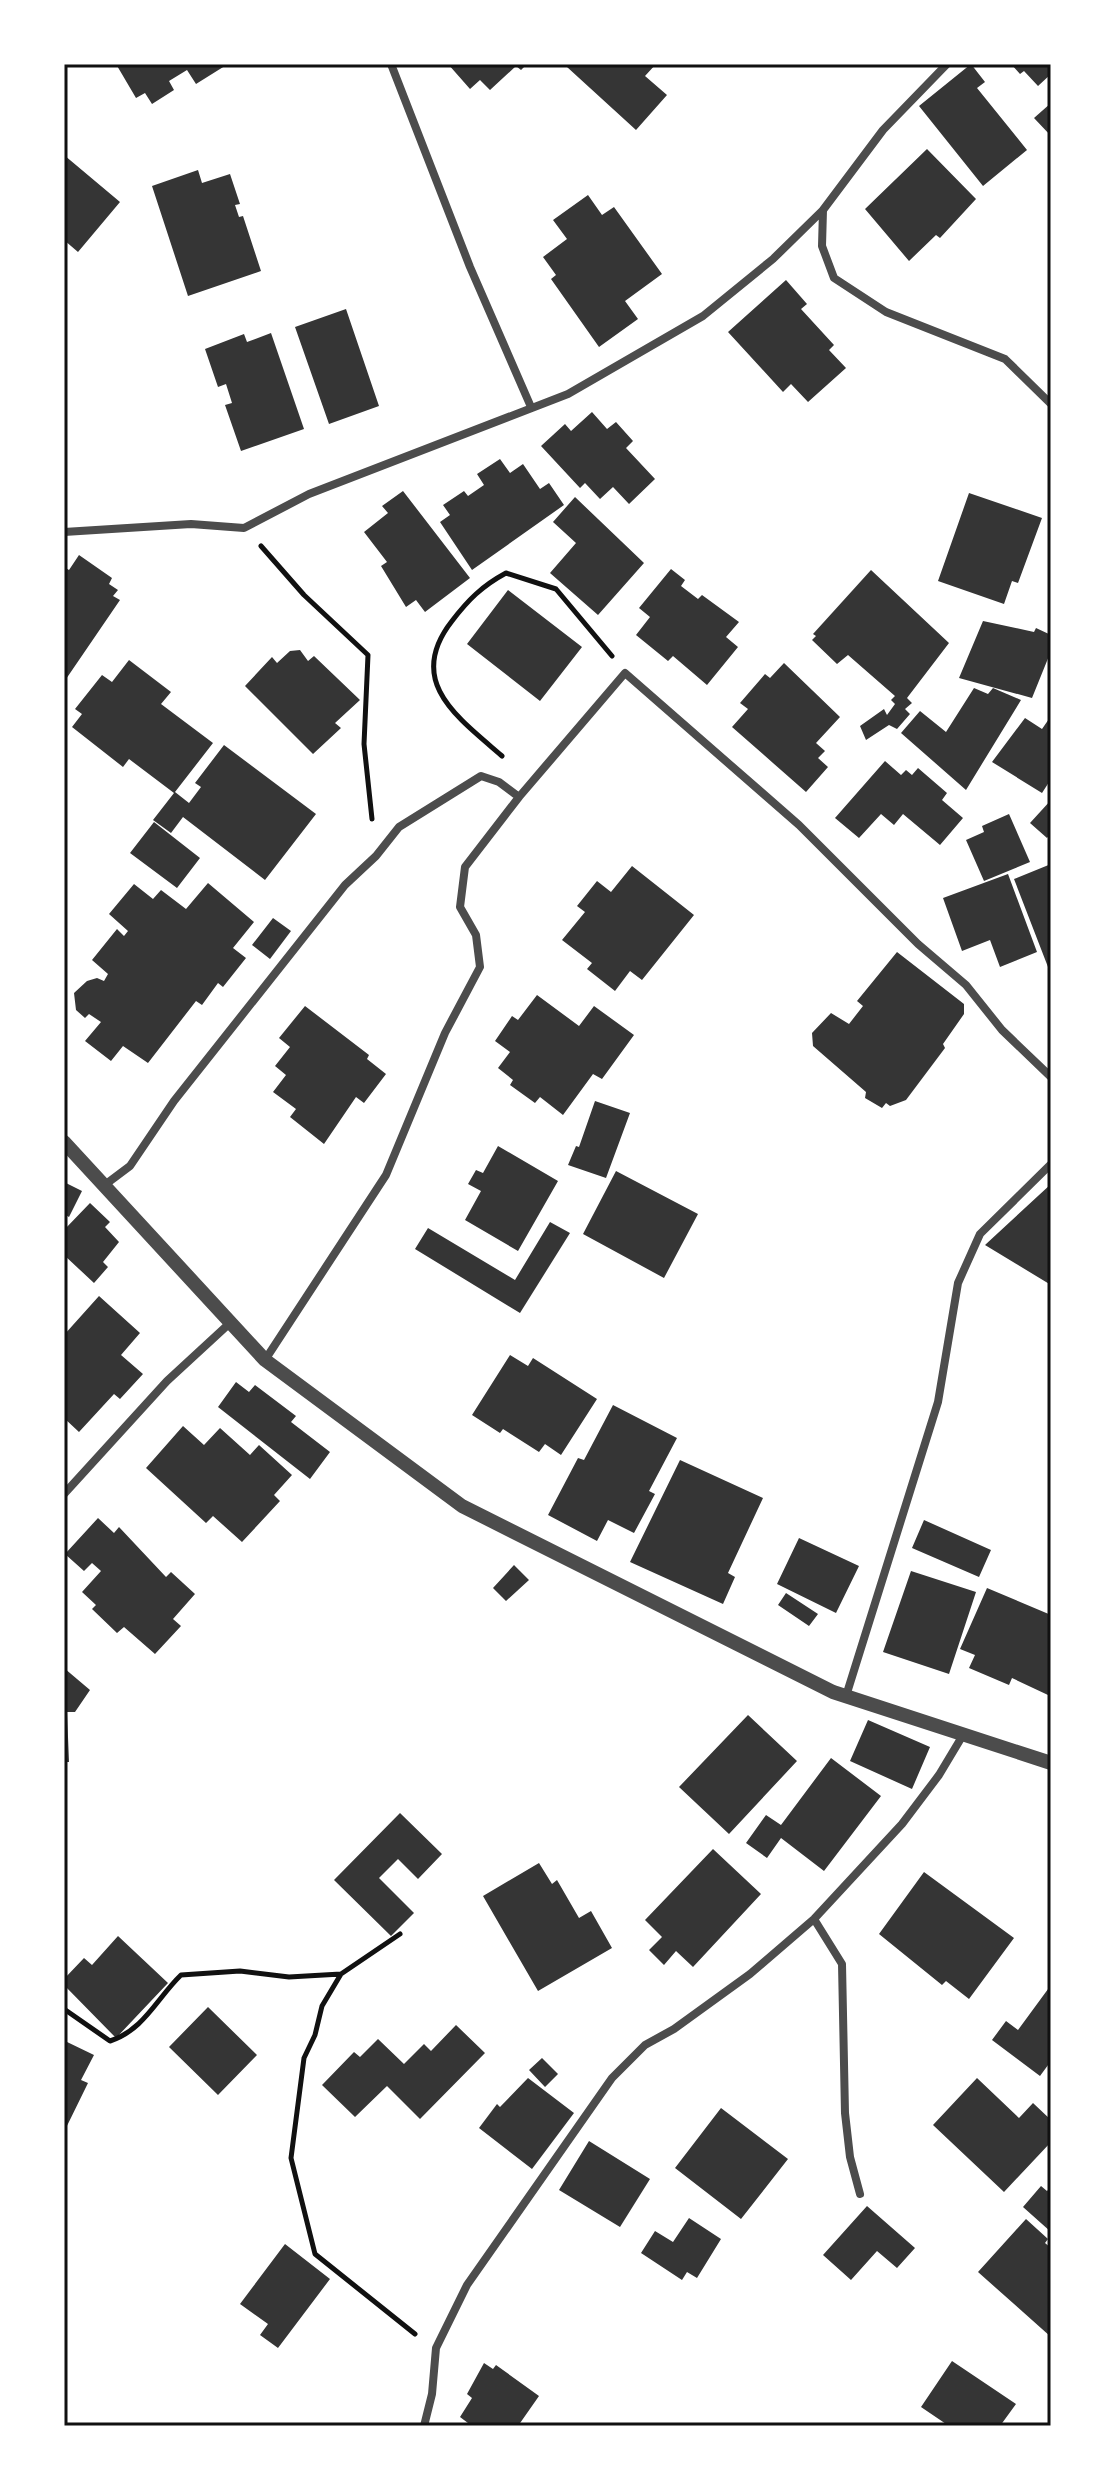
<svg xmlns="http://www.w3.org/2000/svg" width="1115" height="2490" font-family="Literata,serif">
<rect width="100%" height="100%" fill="#fff"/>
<path fill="#353535" d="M116,64H228L196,84L187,70L169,81L174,90L152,104L145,93L136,98Z
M448,64H527L521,70L516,66L490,90L480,80L470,89Z
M570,64H656L645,76L667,95L636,130L567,67Z
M971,64L985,82L977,88L1027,150L983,186L919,106Z
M1011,64H1051V74L1038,86L1024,71L1020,74Z
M1051,103V136L1034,118Z
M927,149L976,199L940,238L936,235L909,261L865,209Z
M64,155L120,202L78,252L64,240Z
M198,170L202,183L230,174L240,204L235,205L239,217L243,216L261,271L188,296L152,186Z
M588,195L602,215L614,207L662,274L625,301L638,319L599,347L551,279L556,275L543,257L567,239L553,220Z
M786,280L807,304L801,309L834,345L829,350L846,368L808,402L791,384L783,392L728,332Z
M346,309L379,406L329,424L295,327Z
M271,333L304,429L241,451L225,405L232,403L226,384L218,387L205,349L244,334L247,342Z
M592,412L607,429L616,422L633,441L626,448L655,479L629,504L613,487L600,499L585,483L580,488L541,446L565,424L571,431Z
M500,459L510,473L523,464L540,489L549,483L564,505L472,570L440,522L450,515L443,505L464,491L468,496L484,485L477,474Z
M403,491L470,578L425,612L416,600L406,607L381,566L387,562L364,532L388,513L382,506Z
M969,493L1042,518L1018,583L1012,581L1004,604L938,581Z
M575,497L644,563L598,615L550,573L576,543L553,522Z
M79,555L112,578L109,584L118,590L113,596L120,600L64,682V567L69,570Z
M671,569L685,580L681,586L698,599L702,595L739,622L726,637L738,647L707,685L673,656L668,661L636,635L650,617L639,608Z
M871,570L949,643L907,698L912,703L905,709L910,714L897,729L889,725L866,740L860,726L884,709L887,715L895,704L891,700L895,696L848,655L837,664L812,640L816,636L813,634Z
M508,590L582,647L540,701L467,644Z
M983,621L1034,632L1036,628L1051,635V651L1032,698L959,678Z
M300,650L308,661L314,656L360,700L335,723L341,728L313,754L245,686L272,657L277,663L290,651Z
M129,660L171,692L161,704L213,743L175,792L189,803L201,787L195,783L224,745L316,814L265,880L183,817L171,833L153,820L174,793L129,759L123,767L72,727L82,714L75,709L102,675L112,682Z
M784,663L840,717L816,743L825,751L818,758L828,767L806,792L732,727L748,709L740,703L765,674L770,678Z
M974,688L988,694L993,688L1021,700L966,790L901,733L920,711L946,732Z
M1051,716V779L1042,793L992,762L1025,718L1042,729Z
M885,761L901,775L906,770L912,775L918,768L947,793L942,800L963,818L940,845L903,814L894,825L881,814L859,838L835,818Z
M1051,800V833L1047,838L1030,823Z
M1009,814L1030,862L984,881L966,840L984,832L982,826Z
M154,822L200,858L177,888L130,853Z
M1051,864V966L1048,967L1014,879Z
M632,866L694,915L642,980L630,971L615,991L587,969L592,963L562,940L585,912L577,906L597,881L611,892Z
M1008,874L1037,952L1000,967L990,940L962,951L943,898Z
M208,883L254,922L233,948L246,958L223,987L218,983L202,1005L196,1001L148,1063L123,1046L111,1061L85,1041L101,1022L89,1014L85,1018L76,1010L74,993L87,981L97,978L104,981L108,974L92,960L117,929L124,936L128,931L109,914L134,884L153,899L161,890L186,909Z
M273,918L291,931L270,959L252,945Z
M897,952L964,1004V1014L943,1044L945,1048L906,1100L890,1106L886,1103L882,1108L865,1098L866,1092L813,1046L812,1033L831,1013L849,1024L863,1006L857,1001Z
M537,995L579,1026L594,1006L634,1035L602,1079L593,1074L563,1115L540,1097L535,1103L510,1085L513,1080L498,1068L510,1052L495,1041L512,1016L518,1020Z
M305,1006L369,1055L367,1059L386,1074L364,1103L356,1097L324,1144L290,1117L296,1109L273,1092L286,1075L275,1066L290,1047L279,1038Z
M595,1101L630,1113L606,1178L568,1165L576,1146L579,1147Z
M498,1146L558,1181L518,1251L465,1220L481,1191L468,1184L476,1170L483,1173Z
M616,1171L698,1214L664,1278L583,1234Z
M64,1182L82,1191L69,1217L64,1214Z
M1051,1184V1285L985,1245Z
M90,1203L110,1222L105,1227L119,1242L103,1262L108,1267L94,1283L64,1255V1230Z
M550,1222L570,1233L520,1313L415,1249L428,1228L515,1280Z
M99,1296L140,1333L121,1355L143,1374L120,1399L114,1394L79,1432L64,1418V1335Z
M510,1355L528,1366L533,1358L597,1399L561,1455L545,1444L539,1452L503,1429L500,1433L472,1415Z
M236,1382L249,1392L255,1385L296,1416L291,1422L330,1452L310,1479L218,1407Z
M613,1405L677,1438L649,1491L655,1494L634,1533L608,1520L597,1541L548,1515L578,1458L584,1460Z
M183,1426L204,1445L220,1428L250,1455L259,1445L292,1475L274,1495L280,1501L242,1542L213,1516L206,1523L146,1468Z
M680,1460L763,1498L728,1573L735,1577L723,1604L630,1562Z
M98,1518L114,1533L119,1527L166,1577L171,1572L195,1594L173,1619L181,1626L155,1654L124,1627L117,1633L92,1609L96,1605L82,1592L101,1571L92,1563L84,1571L65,1554Z
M924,1520L991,1550L979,1577L912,1548Z
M799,1538L859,1566L836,1613L777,1584Z
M514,1565L529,1580L506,1601L493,1588Z
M911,1571L976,1592L949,1674L883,1652Z
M987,1588L1051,1615L1048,1695L1012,1678L1009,1685L969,1668L975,1655L960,1649Z
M786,1593L818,1614L809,1626L778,1605Z
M64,1668L90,1690L75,1712H67L69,1762H64Z
M748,1715L797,1761L729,1834L679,1787Z
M868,1720L930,1747L912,1789L850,1761Z
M831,1758L881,1796L824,1871L781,1838L767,1858L746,1843L766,1815L781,1825Z
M400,1813L442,1854L418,1879L398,1859L379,1878L414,1913L391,1936L334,1880Z
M713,1849L761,1894L693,1967L676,1951L664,1965L649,1950L662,1937L645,1920Z
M539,1863L552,1884L557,1880L579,1918L591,1911L612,1948L538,1991L483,1896Z
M924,1872L1014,1938L969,1999L946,1981L942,1985L879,1934Z
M118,1936L168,1983L116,2038L64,1985V1979L84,1958L92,1965Z
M1051,1985V2061L1040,2076L992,2040L1006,2021L1018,2030Z
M208,2007L257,2055L218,2095L169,2047Z
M456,2025L485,2053L420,2119L387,2086L355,2117L322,2085L354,2052L360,2057L378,2039L404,2064L424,2044L431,2051Z
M65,2041L94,2055L81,2080L88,2083L64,2132Z
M542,2058L558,2074L545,2087L529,2070Z
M528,2078L574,2113L532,2169L479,2128L497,2104L500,2107Z
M977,2078L1019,2118L1033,2103L1051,2120V2142L1004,2192L933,2125Z
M721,2108L788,2159L741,2219L675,2168Z
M589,2141L650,2179L620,2227L559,2190Z
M1041,2186L1047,2191L1051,2187V2232L1023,2207Z
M867,2206L915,2248L897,2268L877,2251L851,2280L823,2255Z
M689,2218L721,2239L697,2278L687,2272L682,2280L641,2253L655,2231L673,2242Z
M1026,2219L1048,2239L1045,2243L1051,2248V2337L978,2272Z
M285,2244L330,2279L278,2348L260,2335L268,2324L240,2304Z
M952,2361L1016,2404L1000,2426H949L921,2407Z
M484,2363L493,2369L496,2365L539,2396L518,2426L484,2423L472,2426L460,2417L472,2398L467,2394Z"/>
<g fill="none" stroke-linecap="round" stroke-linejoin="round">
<path stroke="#111" stroke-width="5" d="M261,546L304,595L368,655L364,744L372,819
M502,756C457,717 405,681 452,621C468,600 482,586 506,573L556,589L612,656
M400,1934L341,1974L322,2006L315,2035L304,2058L291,2158L315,2254L415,2334
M64,2009L110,2041C144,2030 157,1998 181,1975L240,1971L289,1977L341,1974"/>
<path stroke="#4c4c4c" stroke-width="8" d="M391,64L470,267L531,407
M947,64L883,130L823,210L822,246L834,278L886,312L1005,359L1051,404
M64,532L191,524L244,528L309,494L568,394L703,316L773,259L823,210
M106,1184L130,1166L174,1101L345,885L376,856L399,827L481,776L499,782L519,797
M265,1360L386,1175L445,1033L480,967L476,935L460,907L465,867L519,797L625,673L799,825L918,944L966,985L1002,1030L1051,1077
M64,1494L167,1381L231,1322
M846,1696L938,1402L958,1283L980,1234L1051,1164
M814,1919L842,1964L845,2113L850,2157L860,2194
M424,2426L432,2394L436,2348L467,2285L612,2078L645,2045L674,2029L750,1974L814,1919L902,1824L939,1775L963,1735"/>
<path stroke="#4c4c4c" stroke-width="14" d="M64,1142L265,1360L462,1506L833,1692L1051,1763"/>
</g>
<rect width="1115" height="2490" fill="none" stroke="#ffffff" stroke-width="132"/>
<rect x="66" y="66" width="983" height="2358" fill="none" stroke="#111" stroke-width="3"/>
</svg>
